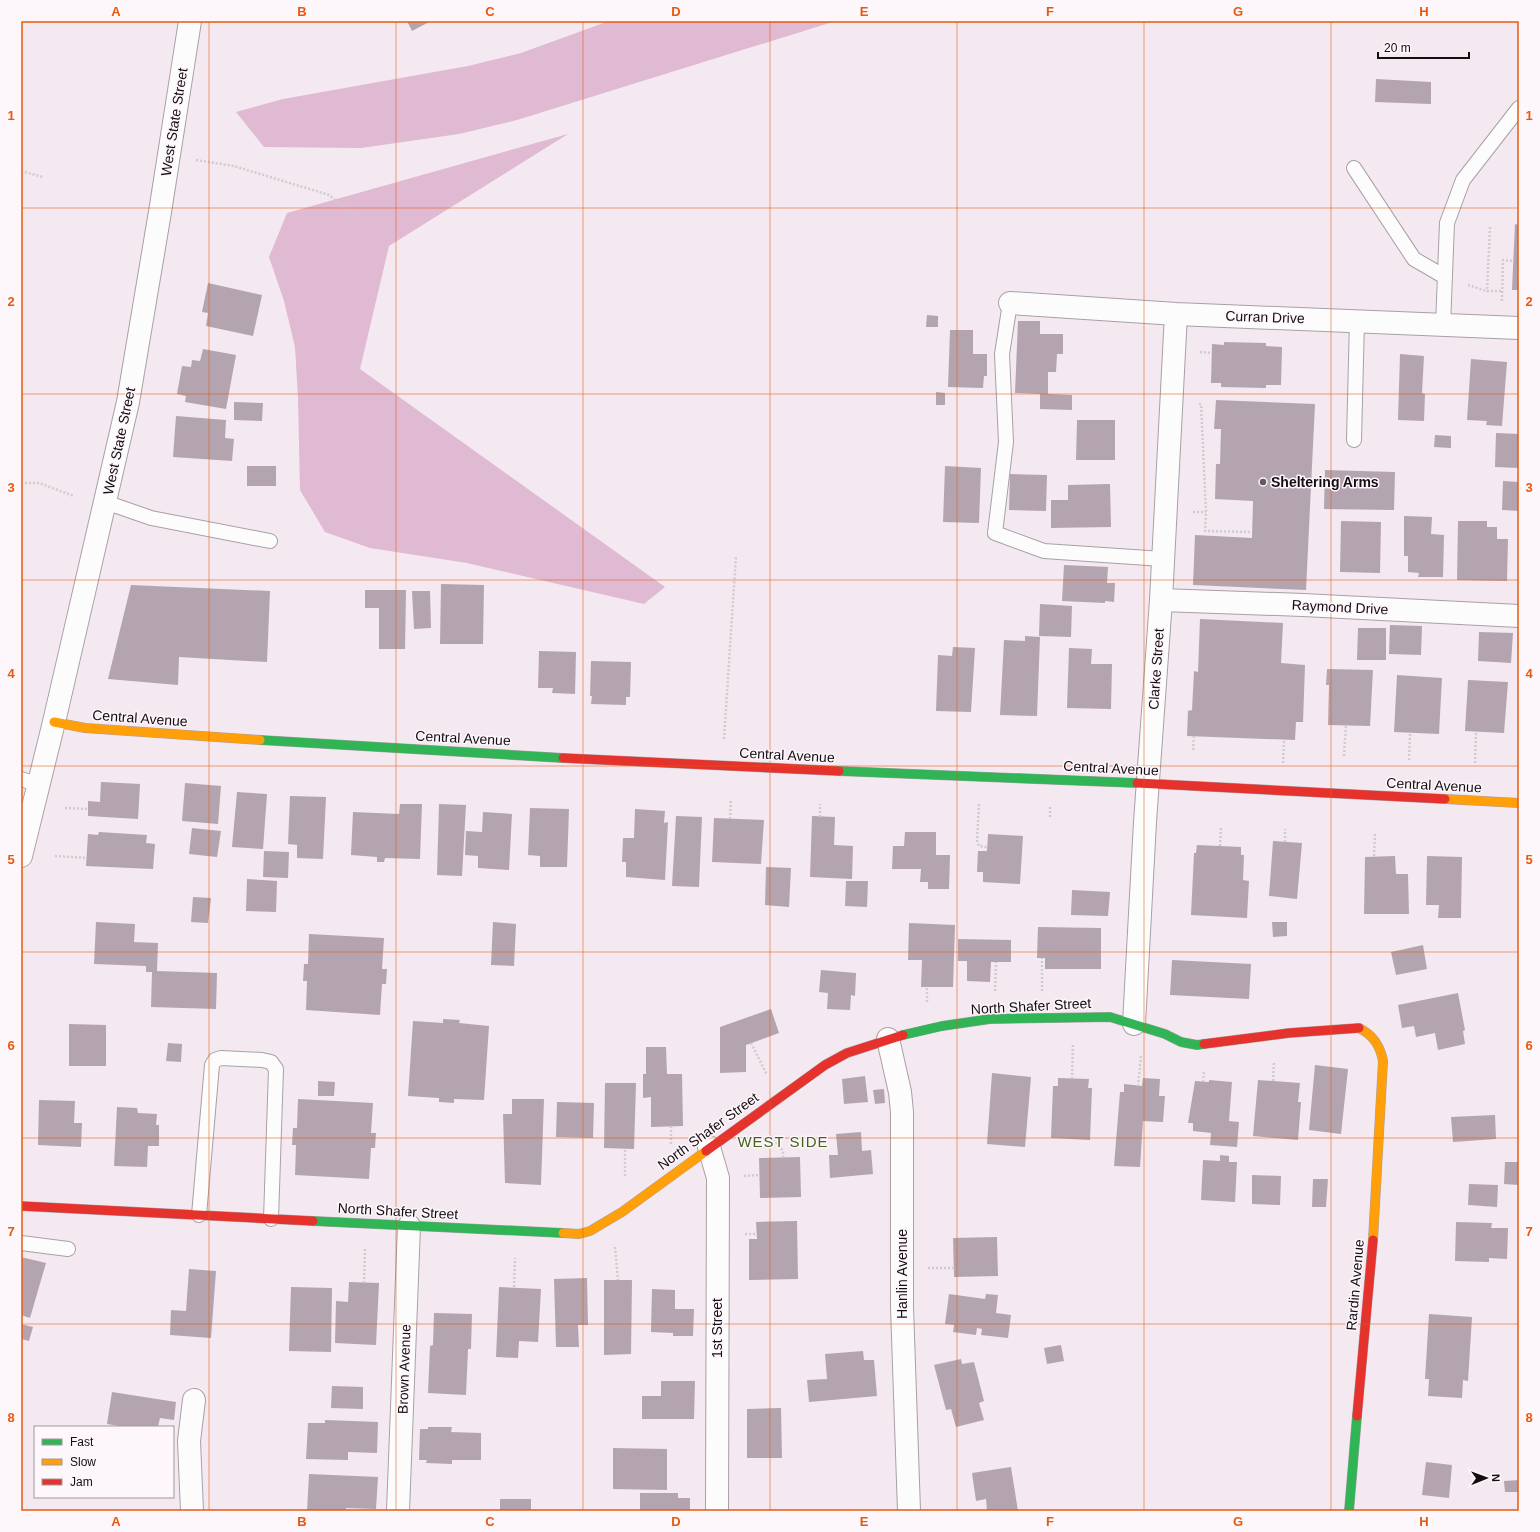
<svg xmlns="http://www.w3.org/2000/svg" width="1540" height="1532" font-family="Arial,sans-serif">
<rect width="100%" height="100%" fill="#f4e9f0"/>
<path fill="#e0b9d3" d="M609,21H836L517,120L459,134L361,148L264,147L236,112L283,99L468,66L521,53Z
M568,134L389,246L360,369L665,587L644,604L467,563L370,548L325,532L300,490L298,398L295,347L284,301L269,257L287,213Z"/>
<path fill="#b4a4af" d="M407,21H431L412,31Z
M1376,79L1431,82V104L1375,102Z
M1515,224L1519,225V290H1512Z
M208,283L262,295L253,336L206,326L208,313L202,312Z
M927,315L938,316V327H926Z
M1018,321H1040V334H1063V354H1057L1056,372H1048V394L1072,395V410L1040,409V394L1015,393Z
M950,330H973V354H987V376H984L983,388L948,387Z
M1224,342L1266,343V346L1282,347L1281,385H1266V388L1221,387V383H1211L1212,344L1224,345Z
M203,349L236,355L226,409L185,402L186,396L177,394L182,366L191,367L192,360L200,361Z
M1400,354L1424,356L1422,393L1425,394L1424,421L1398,420Z
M1471,359L1507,362L1502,426L1486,425L1487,421L1467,420Z
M936,392L945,393V405H936Z
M1216,400L1315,404L1306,590L1193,585L1195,535L1252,538L1253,501L1215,499L1216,464H1220L1221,429H1214Z
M234,402L263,403L262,421L234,420Z
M176,416L226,420L225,438L234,439L232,461L173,457Z
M1077,420H1115V460H1076Z
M1496,433L1519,434V468L1495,467Z
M1435,435L1451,436V448L1434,447Z
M247,466H276V486H247Z
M945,466L981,468L979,523L943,522Z
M1325,470L1395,472L1394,510L1324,509Z
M1010,474L1047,475L1046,511L1009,510Z
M1503,481L1519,482V511L1502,510Z
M1110,484L1111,527L1051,528V500H1068V485Z
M1404,516L1432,517L1431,534L1444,535L1443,577H1418L1419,573L1408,572V556H1404Z
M1341,521L1381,522L1380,573L1340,572Z
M1458,521H1487V527H1497V539H1508L1507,581L1457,580Z
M1064,565L1108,567L1107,583H1115L1114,602L1105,601V603L1062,601Z
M441,584L484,585L483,644H440Z
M131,585L270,591L267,662L179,657L178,685L108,679Z
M365,590H406L405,649H379V608H365Z
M412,591H430L431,628L414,629Z
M1040,604L1072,606L1071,637L1039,636Z
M1200,619L1283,623L1281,663L1305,665L1303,722H1296L1295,740L1187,736L1188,711L1192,710L1194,671L1198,672Z
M1390,625L1422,626L1421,655L1389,654Z
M1358,628H1386V660H1357Z
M1479,632L1513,633L1511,663L1478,661Z
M1025,636L1040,637L1037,716L1000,715L1004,640L1025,641Z
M953,647L975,648L971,712L936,711L938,655L952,656Z
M1069,648L1092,649L1091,664H1112L1111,709L1067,708Z
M539,651L576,652L575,694L552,693L553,688H538Z
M591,661L631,662L630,697H626V705L591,704L592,696H590Z
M1327,669L1373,670L1370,726L1328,725L1329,685H1326Z
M1397,675L1442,678L1439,734L1394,732Z
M1468,680L1508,682L1504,733L1465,731Z
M101,782L140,784L138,819L88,816V801L100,802Z
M185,783L221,786L218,824L182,821Z
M237,792L267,794L263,849L232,847Z
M290,796L326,797L323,859L297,858V845L288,844Z
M400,804H422L420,859L385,858L384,862H377V857L351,855L353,812L399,814Z
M439,804L466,805L462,876L437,875Z
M530,808L569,809L567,867H540V856L528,855Z
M635,809L665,811L664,823L668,822L665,880L626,877V862H622L623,838H634Z
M483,812L512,814L509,870L478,868V856L465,855L466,831L482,832Z
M676,816L702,817L699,887L672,886Z
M812,816L835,817L834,845L853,846L852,879L810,877Z
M714,818L764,820L761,864L712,862Z
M192,828L221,831L217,857L189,854Z
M99,832L147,835L146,843L155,844L153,869L86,866L88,834L98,835Z
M905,832H936V855H950L949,889H928V882H920L921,869H892L893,846H904Z
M988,834L1023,836L1020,884L983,882V872H977L978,851H987Z
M1273,841L1302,843L1297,899L1269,896Z
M1197,845L1241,847V855H1244L1243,880L1249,881L1247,918L1191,915L1194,853H1196Z
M264,851L289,852L288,878L263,877Z
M1395,856L1396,874H1408L1409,914H1364L1365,857Z
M1427,856L1462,857L1461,918H1438L1439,905H1426Z
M766,867L791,868L789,907L765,905Z
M247,879L277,881L276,912L246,911Z
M846,881H868L867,907L845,906Z
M1072,890L1110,892L1108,916L1071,915Z
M193,897L211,898L208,923L191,922Z
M96,922L135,924L134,942L158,943L157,971L217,973L216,1009L151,1007L152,972H146V966L94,964Z
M493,922L516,924L514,966L491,965Z
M1272,922H1287V936L1273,937Z
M909,923L955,925L953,987H921L922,960H908Z
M1038,927L1101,928V969H1045V958H1037Z
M309,934L384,938L382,969H387L386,984H382L380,1015L306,1010L307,981H303L304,964H308Z
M958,939L1011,940V962H991L990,982L967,981V961H958Z
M1423,945L1427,969L1396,975L1391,952Z
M1172,960L1251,964L1249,999L1170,995Z
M821,970L856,973L855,996L851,995L850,1010L827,1009L828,993L819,992Z
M1458,993L1465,1030L1463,1031L1465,1044L1438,1050L1435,1033L1416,1037L1414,1026L1402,1028L1398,1005Z
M771,1009L779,1033L746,1045V1072L720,1073V1027Z
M443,1019L460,1020L459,1023L489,1026L484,1100L454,1099V1103L439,1102V1098L408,1096L413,1021L443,1023Z
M69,1024L106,1025V1066H69Z
M168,1043L182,1044L181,1062L166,1061Z
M646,1047H666L667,1074H682L683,1126L651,1127V1097L643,1098V1074H646Z
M1315,1065L1348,1069L1341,1134L1309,1130Z
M992,1073L1031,1077L1025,1147L987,1144Z
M865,1076L868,1102L844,1104L842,1079Z
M1058,1078L1089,1079L1088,1088H1092L1090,1140L1051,1138L1053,1086H1058Z
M1143,1078L1160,1079L1159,1096H1165L1163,1122L1143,1121L1140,1167L1114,1166L1120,1092H1124V1084L1142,1086Z
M1209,1080L1232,1082L1229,1121L1239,1122L1237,1147L1210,1145L1211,1133L1193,1131V1123H1188L1195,1081L1209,1082Z
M1258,1080L1300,1083L1298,1102H1301L1298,1140L1253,1136Z
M318,1081L335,1082L334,1096H318Z
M605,1083H636L634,1149L604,1148Z
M884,1089L885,1103L875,1104L873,1090Z
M298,1099L373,1103L371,1133H376L375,1148H371L369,1179L295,1175L296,1145H292L293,1128H297Z
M512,1099H544L541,1185L505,1183L503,1114H512Z
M39,1100L75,1101L74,1123H82L81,1147L38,1145Z
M557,1102L594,1103L593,1138L556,1137Z
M117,1107L137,1108L138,1113L157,1114L156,1125H159V1146H148L147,1167L114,1166Z
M1495,1115L1496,1139L1453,1142L1451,1117Z
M861,1132L862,1151L871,1150L873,1174L830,1178L829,1155H838L836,1134Z
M1220,1155L1229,1156V1162H1237L1235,1202L1201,1200L1203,1160L1220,1161Z
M800,1157L801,1197L760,1198L759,1158Z
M1505,1162H1519V1185L1504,1184Z
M1252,1175L1281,1176L1280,1205L1252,1204Z
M1313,1179H1328L1326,1207H1312Z
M1469,1184L1498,1185L1497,1207L1468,1205Z
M797,1221L798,1279L749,1280V1239H757L756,1222Z
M1456,1222L1492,1223L1491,1228H1508L1507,1259L1489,1258V1262L1455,1261Z
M997,1237L998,1276L954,1277L953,1238Z
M21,1257L46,1263L30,1318L21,1315Z
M189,1269L216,1271L211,1338L170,1335L171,1310L186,1311Z
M587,1278L588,1325H578L579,1347H556L554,1279Z
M604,1280H632L631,1354L604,1355Z
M349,1282L379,1283L376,1345L335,1343L336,1301L348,1302Z
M291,1287L332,1288L331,1352L289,1351Z
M499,1287L541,1289L538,1342L519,1341L518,1358L496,1357Z
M652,1289L675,1290V1309H694L693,1336H673V1333L651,1332Z
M949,1294L985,1299L986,1294L998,1295L996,1313L1011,1315L1008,1338L981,1335L982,1329L977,1328L976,1335L953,1332L954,1325L945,1324Z
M434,1313L472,1314L471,1349H468L466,1395L428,1393L430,1346L433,1345Z
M1429,1314L1472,1317L1468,1381L1463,1380L1462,1398L1428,1396L1429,1379H1425Z
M21,1324L33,1327L29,1341L21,1339Z
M1061,1345L1064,1361L1047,1364L1044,1348Z
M863,1351L864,1360H874L877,1396L809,1402L807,1380L827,1379L825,1354Z
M961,1359L962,1364L974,1362L984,1401L979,1403L984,1420L956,1427L951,1409L946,1410L934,1365Z
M661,1381H695L694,1419H642V1396H661Z
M332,1386L363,1387V1409L331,1408Z
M112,1392L176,1402L174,1420L160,1418L158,1427H125L107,1424Z
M781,1408L782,1458H747V1409Z
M325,1420L378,1422L377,1453L348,1452V1460L306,1459L308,1423H325Z
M428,1427H452L451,1432L481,1433V1460H452V1464L426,1463L427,1460H419L420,1429H428Z
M613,1448L667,1449V1490L613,1489Z
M1426,1462L1452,1465L1449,1498L1422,1495Z
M1011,1467L1018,1511H987L986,1499L976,1501L972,1473Z
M309,1474L378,1477L376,1509L346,1508V1511H307Z
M1519,1480V1492H1505L1504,1481Z
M640,1493H678V1498H690V1511H640Z
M500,1499H531V1511H500Z"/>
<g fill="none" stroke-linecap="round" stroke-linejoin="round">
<defs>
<path id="lane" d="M1354,168L1414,259L1445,277
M1010,303L1002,354L1006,442L995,533L1044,551L1163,559
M1443,326L1447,223L1463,180L1519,108
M1354,440L1357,320
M105,502L151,518L270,541
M21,779L39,785
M199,1215L212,1065L215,1060L221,1058L262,1060L271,1062L276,1069L271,1219
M21,1243L68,1249"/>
<path id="street" d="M1010,303L1176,314L1519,328
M1161,600L1303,605L1519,616
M21,856L54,722L128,402L160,212L190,21
M1134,1024L1145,822L1161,600L1176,314
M888,1039L900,1092L902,1112V1307L909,1511
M709,1147L718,1178L717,1511
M192,1511L189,1441L194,1400
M398,1511L409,1226"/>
<path id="fast" d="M260,740L563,758
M839,771L1137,783
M903,1035L942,1026L990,1019L1110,1017L1165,1034L1181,1042L1197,1045L1204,1044
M313,1221L563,1233
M1349,1511L1357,1416"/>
<path id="slow" d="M54,722L85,728L260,740
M1445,799L1519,803
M1359,1028C1373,1035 1380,1045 1383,1061L1373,1240
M563,1233L579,1234L590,1231L622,1212L706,1151"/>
<path id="jam" d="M563,758L839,771
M1137,783L1445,799
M1204,1044L1289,1033L1359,1028
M706,1151L825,1065L847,1053L903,1035
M21,1206L313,1221
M1357,1416L1373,1240"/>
</defs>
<use href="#lane" stroke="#a8a0a5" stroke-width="16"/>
<use href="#street" stroke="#a8a0a5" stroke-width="24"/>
<use href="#fast" stroke="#a8a0a5" stroke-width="10"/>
<use href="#slow" stroke="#a8a0a5" stroke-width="10"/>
<use href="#jam" stroke="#a8a0a5" stroke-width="10"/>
<path stroke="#cfccce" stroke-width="2.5" stroke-dasharray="2 2" stroke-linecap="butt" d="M196,160L234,166L329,195L353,215
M21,171L43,177
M1490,227L1487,291H1502
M1468,285L1487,291
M1502,301L1503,260L1514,261
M1200,352L1212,353
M1199,404H1201L1206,512L1205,531L1252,532
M21,483H39L74,496
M1193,512H1206
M724,739L736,556
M1193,750L1194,736
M1344,756L1346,725
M1409,760L1410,733
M1283,763L1284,740
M1475,763L1476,731
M979,804L977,841L979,846L987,847
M65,808L88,809
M820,817V804
M1050,817V806
M730,819L731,800
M1285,842V829
M1220,846L1221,826
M55,856L87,858
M1374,856L1375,834
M995,991L996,962
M1042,991V958
M927,1002V987
M751,1043L767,1075
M1072,1079L1073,1043
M1273,1081L1274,1062
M1203,1082L1204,1072
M1138,1086L1141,1055
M671,1126V1144
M771,1136L783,1151V1158
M625,1176V1149
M744,1176L759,1175
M745,1234H757
M615,1247L618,1280
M928,1268H953
M364,1283L365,1249
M514,1287L515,1258"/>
<use href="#lane" stroke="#fdfcfd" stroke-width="14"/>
<use href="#street" stroke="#fdfcfd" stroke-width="22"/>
<use href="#fast" stroke="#30b455" stroke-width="9"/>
<use href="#slow" stroke="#ff9f0a" stroke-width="9"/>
<use href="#jam" stroke="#e5322d" stroke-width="9"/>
</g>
<path fill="none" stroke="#e8590c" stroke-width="1" stroke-opacity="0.55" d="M209,21V1511M396,21V1511M583,21V1511M770,21V1511M957,21V1511M1144,21V1511M1331,21V1511M21,208H1519M21,394H1519M21,580H1519M21,766H1519M21,952H1519M21,1138H1519M21,1324H1519"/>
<circle fill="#625a5f" stroke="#fdf6fb" stroke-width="1.5" cx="1263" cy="482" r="4"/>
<g text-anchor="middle" stroke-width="3" stroke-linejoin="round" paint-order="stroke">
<g font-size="14" fill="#130d11" stroke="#fdf6fb">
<text transform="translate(174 122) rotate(-81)" y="5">West State Street</text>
<text transform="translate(1265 317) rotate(2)" y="5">Curran Drive</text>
<text transform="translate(119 441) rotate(-78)" y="5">West State Street</text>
<text transform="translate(1340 607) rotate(3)" y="5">Raymond Drive</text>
<text transform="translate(1156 669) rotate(-86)" y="5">Clarke Street</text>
<text transform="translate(140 718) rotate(4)" y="5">Central Avenue</text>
<text transform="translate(463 738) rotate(3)" y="5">Central Avenue</text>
<text transform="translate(787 755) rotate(3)" y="5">Central Avenue</text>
<text transform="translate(1111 768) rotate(3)" y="5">Central Avenue</text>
<text transform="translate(1434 785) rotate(3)" y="5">Central Avenue</text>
<text transform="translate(1031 1006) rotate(-3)" y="5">North Shafer Street</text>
<text transform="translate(708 1131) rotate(-36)" y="5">North Shafer Street</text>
<text transform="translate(398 1211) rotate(3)" y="5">North Shafer Street</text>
<text transform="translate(902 1274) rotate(-90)" y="5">Hanlin Avenue</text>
<text transform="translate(1355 1285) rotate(-85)" y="5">Rardin Avenue</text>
<text transform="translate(717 1328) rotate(-90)" y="5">1st Street</text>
<text transform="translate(404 1369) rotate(-88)" y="5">Brown Avenue</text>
</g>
<g font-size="14" font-weight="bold" fill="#130d11" stroke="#fdf6fb" text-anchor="start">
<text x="1271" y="487">Sheltering Arms</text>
</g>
<g font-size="15" letter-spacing="1" fill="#44601c" stroke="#fdf6fb">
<text x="783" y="1147">WEST SIDE</text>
</g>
</g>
<rect width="1540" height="1532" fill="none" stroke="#fdf6fb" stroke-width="44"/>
<rect x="34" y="1426" width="140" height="72" fill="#fdf6fb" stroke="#9f999d"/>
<rect x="42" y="1439" width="20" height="6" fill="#30b455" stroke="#9f999d"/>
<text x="70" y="1446" font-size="12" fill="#130d11">Fast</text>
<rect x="42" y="1459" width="20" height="6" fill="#ff9f0a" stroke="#9f999d"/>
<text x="70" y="1466" font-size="12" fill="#130d11">Slow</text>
<rect x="42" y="1479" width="20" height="6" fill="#e5322d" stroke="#9f999d"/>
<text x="70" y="1486" font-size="12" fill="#130d11">Jam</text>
<g transform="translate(1486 1478) rotate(89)" stroke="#fdf6fb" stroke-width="3" paint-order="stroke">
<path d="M0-3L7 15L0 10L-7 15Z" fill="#130d11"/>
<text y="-6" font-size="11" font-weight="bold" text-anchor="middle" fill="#130d11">N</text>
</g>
<path d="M1378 52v6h91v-6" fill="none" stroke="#130d11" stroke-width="2"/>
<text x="1384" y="52" font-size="12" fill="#130d11" stroke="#fdf6fb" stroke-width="3" paint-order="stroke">20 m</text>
<rect x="22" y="22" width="1496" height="1488" fill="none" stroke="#e8590c" stroke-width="1.5"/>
<g font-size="13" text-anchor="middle" font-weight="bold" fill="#e8590c">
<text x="116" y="16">A</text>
<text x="302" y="16">B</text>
<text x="490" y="16">C</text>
<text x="676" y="16">D</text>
<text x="864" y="16">E</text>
<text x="1050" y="16">F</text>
<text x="1238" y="16">G</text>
<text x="1424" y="16">H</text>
<text x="11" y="120">1</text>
<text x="1529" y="120">1</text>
<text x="11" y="306">2</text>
<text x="1529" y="306">2</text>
<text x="11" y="492">3</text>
<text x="1529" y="492">3</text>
<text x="11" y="678">4</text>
<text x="1529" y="678">4</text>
<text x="11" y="864">5</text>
<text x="1529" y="864">5</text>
<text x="11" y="1050">6</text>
<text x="1529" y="1050">6</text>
<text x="11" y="1236">7</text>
<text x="1529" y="1236">7</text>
<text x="11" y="1422">8</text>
<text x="1529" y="1422">8</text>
<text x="116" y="1526">A</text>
<text x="302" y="1526">B</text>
<text x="490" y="1526">C</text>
<text x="676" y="1526">D</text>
<text x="864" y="1526">E</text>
<text x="1050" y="1526">F</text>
<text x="1238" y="1526">G</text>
<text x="1424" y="1526">H</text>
</g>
</svg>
